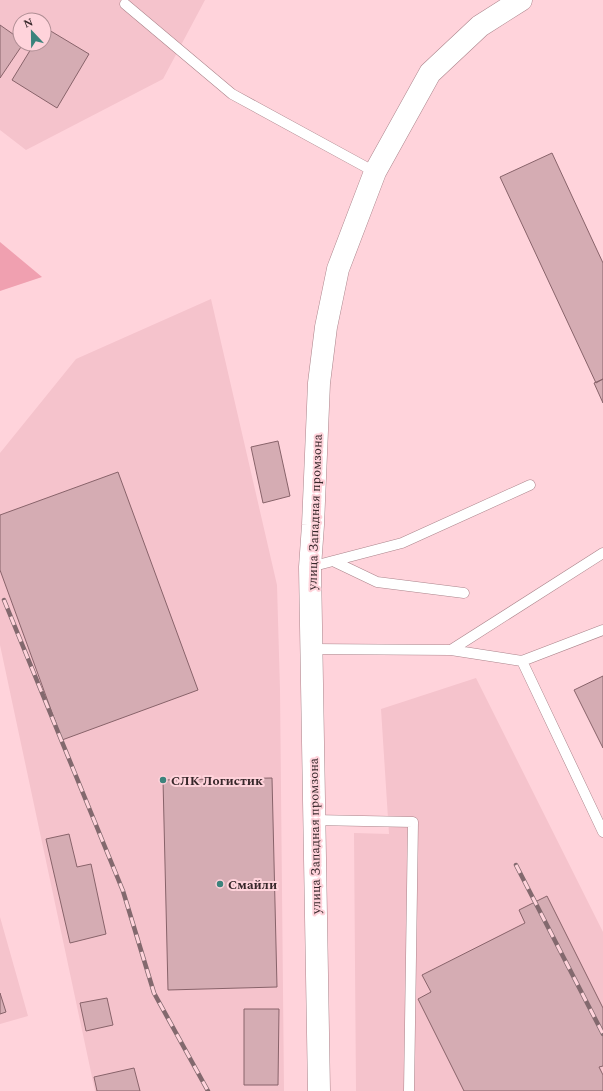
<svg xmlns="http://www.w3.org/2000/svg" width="603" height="1091" font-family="Spectral,serif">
<rect width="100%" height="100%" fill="#ffd3db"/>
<path fill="#f5c3cc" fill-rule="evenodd" d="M0,0H205L163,79L26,150L0,130ZM20,20H44V44H20Z
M211,299L277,585L280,690L284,1091H95L0,645V453L76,359Z
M476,678L603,932V1091H356L354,833L389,834L381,709Z
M0,917L28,1016L0,1024Z"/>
<path fill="#f0a0b0" d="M0,242L42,277L0,291Z"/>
<path fill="#d5acb3" stroke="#88636a" d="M0,25L20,39V44H23L0,78Z
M44,27L89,54L57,108L12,80L34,44H44Z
M552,153L603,263V379L596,383L500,177Z
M603,379V403L594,383Z
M278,441L290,496L263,503L251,447Z
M118,472L198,690L62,740L0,570V515Z
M603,676V748L574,690Z
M272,778L277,987L168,990L163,780Z
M69,834L77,867L91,864L106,934L70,943L46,839Z
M547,896L603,1008V1066L599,1067L603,1075V1091H464L418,999L431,992L422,975L525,923L519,910Z
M0,993L6,1012L0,1014Z
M107,998L113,1025L86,1031L80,1003Z
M244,1009H279L278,1085H244Z
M134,1068L140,1091H97L94,1077Z"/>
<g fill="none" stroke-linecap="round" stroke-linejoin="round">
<defs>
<path id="service" d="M125,4L232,94L375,172
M333,561L377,582L464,593
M310,567L402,543L530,485
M311,649L451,650L522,661L603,832
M451,650L603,553
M522,661L603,630
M314,820L413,822L409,1091"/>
<path id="tertiary" d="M319,1091L310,567L313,525L319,383L326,327L338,269L375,172L430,73L480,26L521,0"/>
</defs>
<use href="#service" stroke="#ab848b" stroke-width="11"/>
<use href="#tertiary" stroke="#ab848b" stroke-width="23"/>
<use href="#service" stroke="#fff" stroke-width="10"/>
<use href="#tertiary" stroke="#fff" stroke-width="22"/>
<defs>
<path id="rail" d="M4,600L123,891L154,993L208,1091
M516,865L603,1034"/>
</defs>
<use href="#rail" stroke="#83696e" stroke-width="4.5"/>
<use href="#rail" stroke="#ffd3db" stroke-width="3" stroke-dasharray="9" stroke-linecap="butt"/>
</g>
<g fill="#3c837c" stroke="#ffd3db" stroke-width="1.5">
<circle cx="163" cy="780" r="4"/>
<circle cx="220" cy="884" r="4"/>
</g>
<g text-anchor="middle" stroke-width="4" stroke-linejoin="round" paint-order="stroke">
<g font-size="13" fill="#37272a" stroke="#ffd3db">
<text transform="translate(314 512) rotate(-88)" y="5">улица Западная промзона</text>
<text transform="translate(314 836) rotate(-91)" y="5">улица Западная промзона</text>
</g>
<g font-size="13" font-weight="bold" fill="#37272a" stroke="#ffd3db" text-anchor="start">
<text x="171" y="785">СЛК Логистик</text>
<text x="228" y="889">Смайли</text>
</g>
</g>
<g transform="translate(32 32) rotate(338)"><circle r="19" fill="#ffd3db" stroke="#af8e94"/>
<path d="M0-3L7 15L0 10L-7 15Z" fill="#3c837c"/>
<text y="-6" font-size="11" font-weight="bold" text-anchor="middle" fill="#37272a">N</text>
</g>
</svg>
